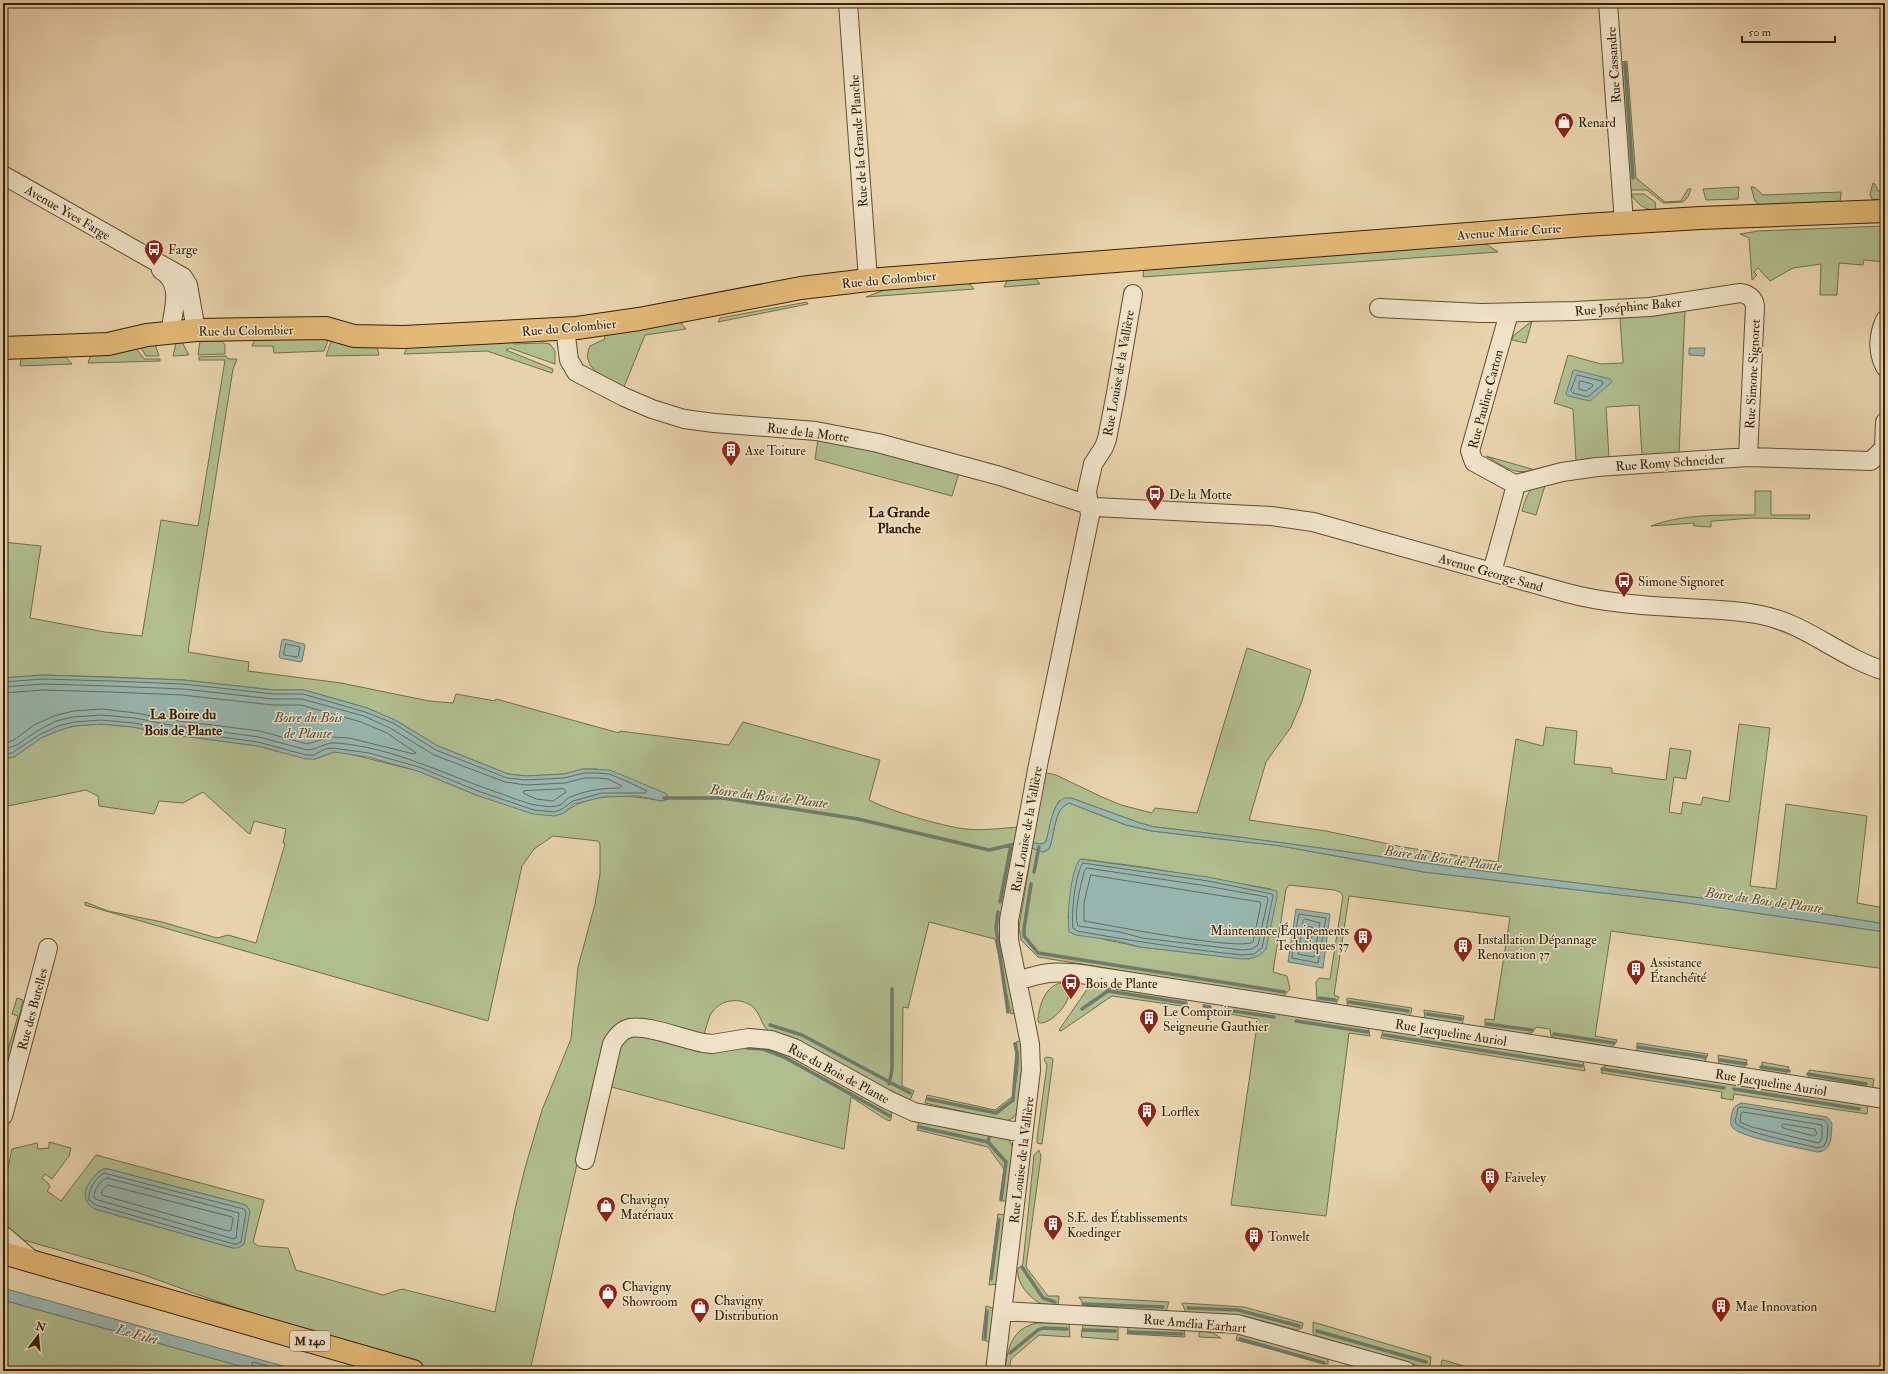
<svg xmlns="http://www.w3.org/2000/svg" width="1888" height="1374" font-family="'IM FELL Double Pica',serif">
<rect width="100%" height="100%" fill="#e7d2ab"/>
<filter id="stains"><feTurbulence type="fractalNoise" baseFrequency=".005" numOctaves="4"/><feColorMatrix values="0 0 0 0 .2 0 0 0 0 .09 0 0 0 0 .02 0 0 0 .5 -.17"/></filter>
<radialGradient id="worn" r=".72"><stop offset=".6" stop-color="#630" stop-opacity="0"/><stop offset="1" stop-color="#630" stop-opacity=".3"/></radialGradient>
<path fill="#b0bd8d" stroke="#726e48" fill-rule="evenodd" d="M1627,61L1636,178L1665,202L1681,201L1688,189H1691L1688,197L1683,202L1663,203L1647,190H1630L1622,66V62Z
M1873,183L1875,184L1878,191L1885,190V201L1872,199L1870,194Z
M1739,187L1738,199L1706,200L1703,189Z
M1751,187H1754L1763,195L1841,192L1840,203L1761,206L1755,201Z
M1631,194H1644L1655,202L1656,210C1645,211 1636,203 1631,194Z
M1883,226L1885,229V262L1864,260L1863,265L1839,263L1837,295H1820L1821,264L1793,268L1770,281L1758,268L1754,272L1757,275L1752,280L1749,238L1740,234L1758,231Z
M1481,243L1486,244L1498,252L1143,277L1144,267Z
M1035,278L1040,284L1004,287L1008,279Z
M965,282L970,284L974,289L866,297L887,289Z
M807,302L808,304L718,322L720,318Z
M1685,310L1679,454L1642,456L1639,405L1606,407L1609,458L1576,461L1573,409L1554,403L1568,355L1601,364L1623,363L1620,317Z
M1532,321L1526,343L1512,340L1513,336Z
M680,322L686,329L645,335L624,387C608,379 579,369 590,346L605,339L604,335Z
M329,338L324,351L274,353L273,346H252L255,339Z
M332,339L377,347L379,355L326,356Z
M200,341H222L225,345V354L198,355Z
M513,341L514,344L543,343L550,344L555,351V364L510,348L506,350L553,369L552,373L487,351L404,354L408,346Z
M182,342L189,355L173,356L176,343Z
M155,344L159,356H146L140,346Z
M135,347L144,359H160V361L88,363L91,354Z
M65,356L72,364L20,366L21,358Z
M226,356L228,359H237L233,369L188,652L249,662L248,671L341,683L429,701L453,703L456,694L495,701L496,699L619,733L620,731L729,745L743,722L880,760L869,800C890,811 942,826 965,829C984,831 1002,828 1020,827L1016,853L1017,1013L1011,1014L995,939L929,922L908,1008L903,1007L902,1086L914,1091L910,1100L770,1032C761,1026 762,1017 755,1009C744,997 723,998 713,1011C708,1017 707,1026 704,1034L647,1022L605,1041L530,1371H429L213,1300L139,1273L20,1239C14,1234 5,1229 3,1221C0,1201 8,1168 12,1149L37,1143L38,1149L49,1148V1142L71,1148L69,1156L52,1179L45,1174L42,1178L48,1183L50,1187L47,1191L61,1201L96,1155L264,1200L253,1242L258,1246L288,1248L296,1270L383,1295L402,1289L495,1312L515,1209L525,1168L542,1110L571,1039L578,967L595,904L600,874V844L598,841L553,836L534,849L522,866L488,1021L85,905V902L108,911L162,922L217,938L228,935L256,943L285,844L283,843L286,829L254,821L250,834L248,833L203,792L183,803L159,801L154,814L99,806L98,796L86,790L3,807V759L14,757L41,738L60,730L74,726L101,724L133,727L168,734L258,746L276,751L315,759L334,752L346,753L418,771L476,795L564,813C590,791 631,795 662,801L666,794L597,769H583L564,774L526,776L508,774L438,746L395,720L367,708L304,690H274L183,680L111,677L43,675L3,678V542L41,546L30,618L105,632L142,636L161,520L198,526L225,360H199V357ZM103,1169H108L246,1205L244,1244L233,1248L95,1209L98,1172Z
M818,439L840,442L959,473L952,496L815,459Z
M1486,456L1535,470C1514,476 1504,466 1486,456Z
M1546,482L1536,515L1522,511C1527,495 1528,487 1546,482Z
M1755,491H1771V515H1810L1809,519L1752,518L1714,521H1711V527L1694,526V523L1651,526C1683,514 1720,515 1755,515Z
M1247,648L1311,670L1302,701L1291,727L1266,762L1249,820L1326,831L1403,847L1498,862L1516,739L1543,746L1546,727L1577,731L1574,764L1612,768V773L1666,780L1670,748L1691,751L1686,779L1674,777L1669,812L1681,814L1683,802L1701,805L1703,797L1729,802L1739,724L1770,728L1750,886L1776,889L1786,804L1867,816L1857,903L1885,908V924C1769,904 1653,893 1537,878C1409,862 1283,841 1155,827L1140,823L1071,798L1059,801L1055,808L1046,842L1042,844L1033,843L1044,777L1047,773L1056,775L1102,797L1121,805L1152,813L1155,808L1197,813Z
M1069,803L1126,825L1152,831L1281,846L1424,872L1681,902L1885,932V969L1611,931L1595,1036L1617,1040L1616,1043L1612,1047L1556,1038L1551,1036L1550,1029L1536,1027L1532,1033L1513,1034L1485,1028V1019L1494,1020L1510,917L1349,896L1334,995L1339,997L1336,1004L1317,1001L1316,982L1319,978L1330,979L1343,896L1340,892L1334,890L1289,885L1286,889L1273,972L1287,976L1290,989L1283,997L1038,957L1021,940L1019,927L1032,848L1043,852L1049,849C1055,836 1053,809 1069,803ZM1082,859L1149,868L1271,889L1249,959L1140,947L1103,939L1068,918L1076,869Z
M1060,983L1069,986C1074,999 1052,1025 1039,1023L1038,1021C1039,1006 1044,988 1060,983Z
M1092,985L1185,999L1189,1007L1112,996L1061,1031L1059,1030L1088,988Z
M17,998L23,1000L3,1085V1066L18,1016L12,1014Z
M1347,998L1412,1008L1411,1013L1408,1017L1349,1007L1347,1003Z
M1228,1005L1368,1027L1370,1036L1349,1033L1326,1216L1231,1205L1258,1019L1224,1013L1226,1006Z
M1424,1010L1464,1016L1462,1025L1425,1018Z
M1383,1030L1583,1061L1585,1071L1381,1038Z
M636,1035L756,1044L780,1051L885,1106C890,1111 894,1113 890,1121L885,1119L851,1097L844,1149L608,1086L617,1050L625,1039Z
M1020,1041L1025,1048L1019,1110L1013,1118L1006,1121L925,1103L927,1095L995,1110L1013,1096C1017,1078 1021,1060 1016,1042Z
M1637,1043L1708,1054L1704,1064L1639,1053L1637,1051Z
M1718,1055L1747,1060L1743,1069L1719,1066Z
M1046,1057L1052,1058L1053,1060L1042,1144L1037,1143V1139L1047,1065L1044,1059Z
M1762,1062L1789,1067L1785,1076L1762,1071Z
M1607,1065L1868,1105L1867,1114L1734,1094L1733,1100L1721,1098L1722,1092L1601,1073L1603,1067Z
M1809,1070L1874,1079L1872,1092L1809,1081Z
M919,1121L1006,1137L1011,1143L1014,1151L1008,1201H1000L1004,1169L988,1147L917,1130Z
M1039,1150L1041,1156L1026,1267L1048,1296H1059L1058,1306C1053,1306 1049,1306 1045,1305C1031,1301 1015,1282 1018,1268L1022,1266L1023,1263L1034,1155Z
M998,1214L1005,1215L997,1282L996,1284L989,1285Z
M1079,1297L1169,1302L1166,1311L1163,1312L1092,1308L1083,1304Z
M3,1300L258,1371H3Z
M1182,1303L1244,1307L1303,1323L1302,1328L1297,1330L1244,1316L1223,1314L1215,1316L1186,1313Z
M986,1306L995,1309L991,1342L982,1340Z
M1313,1322L1431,1357L1430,1366L1426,1368L1317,1336L1313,1333Z
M1037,1323H1069L1070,1337L1039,1335L1011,1359L1009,1371H1005C1007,1349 1012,1328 1037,1323Z
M1083,1325L1118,1327V1340L1081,1337Z
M1131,1325L1184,1329L1185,1337L1127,1334L1128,1328Z
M1202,1331L1213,1333L1221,1338L1199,1337V1332Z
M1238,1333L1328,1358V1364L1236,1340Z
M1442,1360L1447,1361L1480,1371H1440Z"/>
<path fill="#97b6af" stroke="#707a6b" d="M1689,348H1705L1704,356L1689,355Z
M1575,370L1610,379L1612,382L1590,401L1568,396L1566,394L1573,371Z
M284,639L304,644L305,646L302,661L300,662L280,658L279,656L282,640Z
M43,675L183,680L274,690H304L367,708L395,720L438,746L508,774L526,776L564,774L583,769L610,770L667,794L668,799L662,801L638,796L603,797L574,804L564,813L555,816L533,814L476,795L418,771L368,757L334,752L315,759H306L258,746L168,734L133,727L101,724L74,726L60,730L41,738L14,757L3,759V678Z
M1064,798H1071L1140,823L1155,827C1283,841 1409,862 1537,878C1653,893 1769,904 1885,924V932L1681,902L1424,872L1281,846L1152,831L1126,825L1069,803C1053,809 1055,836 1049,849L1043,852L1032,848L1033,843L1042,844L1046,842C1050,828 1051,805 1064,798Z
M1080,859L1208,877L1277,891V897L1266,949C1260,957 1252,959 1242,959L1140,947L1118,941L1076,935L1069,932C1067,915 1070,873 1080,859Z
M1296,909L1330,914L1323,968L1288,962Z
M1742,1103L1827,1117L1832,1123C1831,1136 1833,1151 1817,1152C1801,1148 1742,1138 1733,1128C1729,1124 1731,1118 1732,1113C1733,1107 1736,1105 1742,1103Z
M103,1169H108L246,1205L250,1211L244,1244L238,1248H233L95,1209C75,1198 89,1179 103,1169Z
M3,1288L301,1371H258L3,1300Z"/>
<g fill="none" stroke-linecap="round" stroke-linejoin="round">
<path stroke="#666b5a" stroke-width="1" d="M1577,375L1602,381L1603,384L1588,397L1573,393L1571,391Z
M1581,381L1592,384L1593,386L1586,391L1579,389V382Z
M286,644L300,647L298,657L284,655Z
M3,682L43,679L111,681L183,684L274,694H303L365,712L393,723L436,750L507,778L526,780L564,778L584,773H597L609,774L624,780L647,791L645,793H602L573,801L562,809L555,812L534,810L478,791L419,767L369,753L333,748L325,749L314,755H306L258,742L169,730L134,723L101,720L74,722L58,726L39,735L12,753L3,755
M3,687L43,684L110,686L183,689L273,699H302L364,716L390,728L434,755L505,782L526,785L565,783L584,778H597L608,779L622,786L620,788C604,788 588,790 573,796C567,797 565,802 560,805C554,808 543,806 536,805C524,803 511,797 499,793C445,775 393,747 336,743C325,742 317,750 307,750L259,737L170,725L135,718L101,715L73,717L56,721L37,731L17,745L3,750
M3,693L43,690L110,692L182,695L273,705H301L361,722L387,733L416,753L414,754L349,738L331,737L307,744L260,731L171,720L136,713L102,709L73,711L54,716L34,725L14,740L3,744
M564,789L566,792L553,801L536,799L523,793L524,791Z
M1083,863L1208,881L1272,894L1273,896L1262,948L1254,954L1242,955C1186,949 1132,941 1077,931L1073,928C1071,914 1075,874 1083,863Z
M1087,868L1207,886L1267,897L1268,899L1258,945L1252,949L1242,950L1142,938L1120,932L1078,926C1073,914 1081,885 1084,872Z
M1091,875L1260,902L1261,904L1253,942C1239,951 1108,925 1084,921V904Z
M1299,914L1326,918L1318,963L1292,958Z
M1305,919L1320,923L1314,957L1298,954L1303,921Z
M1309,926L1313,928L1310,949L1308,950L1305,948Z
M1742,1107L1824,1120L1828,1125L1827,1139L1824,1146L1817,1148C1804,1144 1739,1132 1735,1122L1738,1108Z
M1743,1112L1822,1125V1137L1820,1142L1818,1143L1752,1127L1740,1122L1741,1114Z
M1784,1124L1815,1129L1817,1134L1814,1136L1783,1128L1782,1126Z
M104,1173L244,1209L246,1212L241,1242L237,1244H234L96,1205L89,1200C88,1189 95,1179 104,1173Z
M107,1178L239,1213L236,1238L234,1239L98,1200L94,1198C94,1189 100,1181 107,1178Z
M108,1185L232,1217L233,1219L231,1230L228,1231L102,1195V1191Z
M255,1371L252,1364L253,1362L287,1371"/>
<path stroke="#707a6b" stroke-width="3.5" d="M1625,64L1633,178
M664,798H723L858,819L989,850L1015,844
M1034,872L1039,847
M1031,884L1024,929V936L1038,953L1284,992
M1000,902L1011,845
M998,912L996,928L1008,1012
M1108,991L1185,1003
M1319,998L1335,1000
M1349,1002L1408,1011
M1204,1006L1210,1007
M1082,1009L1108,991L1107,989
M1226,1010L1274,1017
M1427,1014L1461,1019
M1296,1021L1368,1032
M1487,1024L1532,1030
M770,1025L802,1035L910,1093
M1554,1034L1614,1043
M1384,1035L1582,1066
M1638,1047L1705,1057
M747,1048L763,1049L784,1057L890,1116
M1720,1060L1746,1064
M1761,1067L1789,1071
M1602,1069L1724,1088
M1808,1074L1866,1084
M889,1084L892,1070V989
M1734,1089L1859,1109
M928,1099L996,1113L1013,1100L1017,1053L1015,1044
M919,1127L988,1142L989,1138
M988,1142L1006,1162L1001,1199
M1022,1267L1043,1298L1055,1302
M991,1279L999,1220
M1083,1304L1163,1307
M1188,1308L1238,1310L1299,1326
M1083,1330L1115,1331
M1317,1331L1426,1362
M1129,1332L1182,1334
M985,1338L987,1311
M1240,1339L1324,1363
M1010,1353L1038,1330L1043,1328L1067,1329
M1445,1368L1455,1371"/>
<defs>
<path id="minor" d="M848,3L868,280
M1608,3L1624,223
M3,175L183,277L188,285L196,330
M161,270C184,284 173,310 170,333
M1379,308L1481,313L1575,311L1650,307L1740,293C1748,294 1754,298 1755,306L1748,457
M1509,313L1470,451L1474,462L1516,485
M1885,320C1878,335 1877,352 1885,367
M565,328L569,360L576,372L624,397L652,409L684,419L714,423L816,431L878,443L1000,476L1095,507L1271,516L1313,522L1567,593C1612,605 1657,606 1703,609C1722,610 1742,611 1761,615C1807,624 1841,658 1885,671
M1492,572L1516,485L1520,483L1562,472L1597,467L1748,457L1871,461L1884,448L1885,422
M1018,981C1044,972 1054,971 1081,974L1885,1099
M3,1116L48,948
M585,1160L612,1044C616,1037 621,1030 630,1028C646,1024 686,1040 704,1043L712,1044L749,1038L771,1040L794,1048L888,1100L914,1112L1023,1133
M3,1235L33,1261
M1002,1311L1237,1324L1406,1371
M995,1371L1031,1070L1030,1044L1009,940V920L1038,765L1088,525L1090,515L1087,491L1093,464L1104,447L1107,439L1116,393L1133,294"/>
<path id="major" d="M3,348L108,344L147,335L196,330L326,328L354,336L404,337L577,328L639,319L801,288L868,280L1585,225L1700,218L1885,211
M3,1253L413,1371"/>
</defs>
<use href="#minor" stroke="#624c2e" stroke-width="20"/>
<use href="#major" stroke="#352004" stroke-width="24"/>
<use href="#minor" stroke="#efe2c8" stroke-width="18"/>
<use href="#major" stroke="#e4b976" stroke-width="22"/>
</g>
<defs>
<symbol id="shop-pin" viewBox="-11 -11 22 30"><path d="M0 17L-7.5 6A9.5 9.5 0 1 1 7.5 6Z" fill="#8f2418" stroke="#efe2c8"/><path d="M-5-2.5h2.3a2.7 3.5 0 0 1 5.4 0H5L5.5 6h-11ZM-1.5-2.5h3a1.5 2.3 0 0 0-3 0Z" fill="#fff"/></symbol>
<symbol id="bus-pin" viewBox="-11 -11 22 30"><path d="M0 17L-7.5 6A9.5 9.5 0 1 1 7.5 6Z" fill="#8f2418" stroke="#efe2c8"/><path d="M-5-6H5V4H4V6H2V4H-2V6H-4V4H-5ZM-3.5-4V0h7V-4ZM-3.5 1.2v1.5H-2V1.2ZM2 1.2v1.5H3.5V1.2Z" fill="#fff"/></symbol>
<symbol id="building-pin" viewBox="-11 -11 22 30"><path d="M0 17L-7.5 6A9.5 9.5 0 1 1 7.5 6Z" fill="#8f2418" stroke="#efe2c8"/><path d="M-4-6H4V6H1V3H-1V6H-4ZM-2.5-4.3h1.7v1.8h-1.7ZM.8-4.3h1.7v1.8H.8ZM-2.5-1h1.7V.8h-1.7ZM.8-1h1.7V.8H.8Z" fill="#fff"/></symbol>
</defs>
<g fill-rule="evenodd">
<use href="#shop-pin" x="1553" y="111" width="22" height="30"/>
<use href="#bus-pin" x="143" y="238" width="22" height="30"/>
<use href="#building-pin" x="720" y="439" width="22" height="30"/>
<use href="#bus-pin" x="1144" y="483" width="22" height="30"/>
<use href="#bus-pin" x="1613" y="570" width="22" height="30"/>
<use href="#building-pin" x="1352" y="926" width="22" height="30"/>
<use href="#building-pin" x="1452" y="935" width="22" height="30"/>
<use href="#building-pin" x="1625" y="958" width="22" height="30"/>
<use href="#bus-pin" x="1060" y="972" width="22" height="30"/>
<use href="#building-pin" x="1138" y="1007" width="22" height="30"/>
<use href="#building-pin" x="1136" y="1100" width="22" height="30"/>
<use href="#building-pin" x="1479" y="1166" width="22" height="30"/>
<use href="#shop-pin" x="595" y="1195" width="22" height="30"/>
<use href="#building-pin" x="1042" y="1213" width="22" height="30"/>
<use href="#building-pin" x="1243" y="1225" width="22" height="30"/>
<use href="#shop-pin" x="597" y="1282" width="22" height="30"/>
<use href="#building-pin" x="1710" y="1295" width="22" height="30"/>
<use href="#shop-pin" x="689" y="1296" width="22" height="30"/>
</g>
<g text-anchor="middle" stroke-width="3" stroke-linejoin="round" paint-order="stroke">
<rect fill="#efe2c8" stroke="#6d5a3f" stroke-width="1" x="290" y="1331" width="40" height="20" rx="3"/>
<g font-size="12" font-weight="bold" fill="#352004">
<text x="310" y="1345">M 140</text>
</g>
<g font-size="13" fill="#352004" stroke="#efe2c8">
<text transform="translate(1613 65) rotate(-94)" y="5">Rue Cassandre</text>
<text transform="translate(858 141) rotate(-94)" y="5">Rue de la Grande Planche</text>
<text transform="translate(68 212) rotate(30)" y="5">Avenue Yves Farge</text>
<text transform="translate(1509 231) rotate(-4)" y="5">Avenue Marie Curie</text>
<text transform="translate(889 279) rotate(-5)" y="5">Rue du Colombier</text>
<text transform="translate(1628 306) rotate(-5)" y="5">Rue Joséphine Baker</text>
<text transform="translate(569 327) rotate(-5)" y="5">Rue du Colombier</text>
<text transform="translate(246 330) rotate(-1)" y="5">Rue du Colombier</text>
<text transform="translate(1118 373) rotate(-80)" y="5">Rue Louise de la Vallière</text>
<text transform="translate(1752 374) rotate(-87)" y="5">Rue Simone Signoret</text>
<text transform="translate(1485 399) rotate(-75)" y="5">Rue Pauline Carton</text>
<text transform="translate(808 432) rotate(7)" y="5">Rue de la Motte</text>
<text transform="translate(1670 462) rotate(-4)" y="5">Rue Romy Schneider</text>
<text transform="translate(1491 572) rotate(16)" y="5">Avenue George Sand</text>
<text transform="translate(1026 829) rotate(-80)" y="5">Rue Louise de la Vallière</text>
<text transform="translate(32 1009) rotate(-75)" y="5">Rue des Butelles</text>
<text transform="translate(1451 1032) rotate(9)" y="5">Rue Jacqueline Auriol</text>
<text transform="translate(839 1073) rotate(28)" y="5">Rue du Bois de Plante</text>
<text transform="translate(1771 1082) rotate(9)" y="5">Rue Jacqueline Auriol</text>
<text transform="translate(1021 1160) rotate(-83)" y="5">Rue Louise de la Vallière</text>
<text transform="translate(1195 1323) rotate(5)" y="5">Rue Amélia Earhart</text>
</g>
<g font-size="13" fill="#352004" stroke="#efe2c8" text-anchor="start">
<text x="1578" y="127">Renard</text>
<text x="168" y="254">Farge</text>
<text x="745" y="455">Axe Toiture</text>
<text x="1169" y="499">De la Motte</text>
<text x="1638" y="586">Simone Signoret</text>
<text x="1349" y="935" text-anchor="end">Maintenance Équipements<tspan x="1349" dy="15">Techniques 37</tspan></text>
<text x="1477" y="944">Installation Dépannage<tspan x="1477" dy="15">Renovation 37</tspan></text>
<text x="1650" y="967">Assistance<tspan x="1650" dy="15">Étanchéïté</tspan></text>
<text x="1085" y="988">Bois de Plante</text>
<text x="1163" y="1016">Le Comptoir<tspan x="1163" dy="15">Seigneurie Gauthier</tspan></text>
<text x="1161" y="1116">Lorflex</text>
<text x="1504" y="1182">Faiveley</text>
<text x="620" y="1204">Chavigny<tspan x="620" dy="15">Matériaux</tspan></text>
<text x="1067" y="1222">S.E. des Établissements<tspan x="1067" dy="15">Koedinger</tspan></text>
<text x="1268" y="1241">Tonwelt</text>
<text x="622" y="1291">Chavigny<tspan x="622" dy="15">Showroom</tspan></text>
<text x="714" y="1305">Chavigny<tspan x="714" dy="15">Distribution</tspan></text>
<text x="1735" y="1311">Mae Innovation</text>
</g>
<g font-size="14" font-weight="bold" fill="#352004" stroke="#efe2c8">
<text x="899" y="517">La Grande<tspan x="899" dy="16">Planche</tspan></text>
<text x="183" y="719">La Boire du<tspan x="183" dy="16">Bois de Plante</tspan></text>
</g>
<g font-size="14" font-style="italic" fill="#524d37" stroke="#efe2c8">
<text x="308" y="722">Boire du Bois<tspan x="308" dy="16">de Plante</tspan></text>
<text transform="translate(769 796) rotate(7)" y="5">Boire du Bois de Plante</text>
<text transform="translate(1443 858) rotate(8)" y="5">Boire du Bois de Plante</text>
<text transform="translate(1764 900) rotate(8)" y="5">Boire du Bois de Plante</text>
<text transform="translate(137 1334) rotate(16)" y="5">Le Filet</text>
</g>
</g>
<rect width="1888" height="1374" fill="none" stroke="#e7d2ab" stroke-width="16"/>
<rect x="4" y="4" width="1880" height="1366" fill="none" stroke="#352004" stroke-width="2"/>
<rect x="8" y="8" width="1872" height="1358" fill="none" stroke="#352004"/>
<g transform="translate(38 1336) rotate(16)" stroke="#efe2c8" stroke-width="3" paint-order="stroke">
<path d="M0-3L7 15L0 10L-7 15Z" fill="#352004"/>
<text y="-6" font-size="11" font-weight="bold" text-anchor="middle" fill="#352004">N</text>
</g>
<path d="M1742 36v6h93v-6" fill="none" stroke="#352004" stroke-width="2"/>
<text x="1748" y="36" font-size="12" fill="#352004" stroke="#efe2c8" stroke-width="3" paint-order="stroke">50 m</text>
<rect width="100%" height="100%" filter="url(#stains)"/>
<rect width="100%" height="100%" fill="url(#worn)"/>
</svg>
